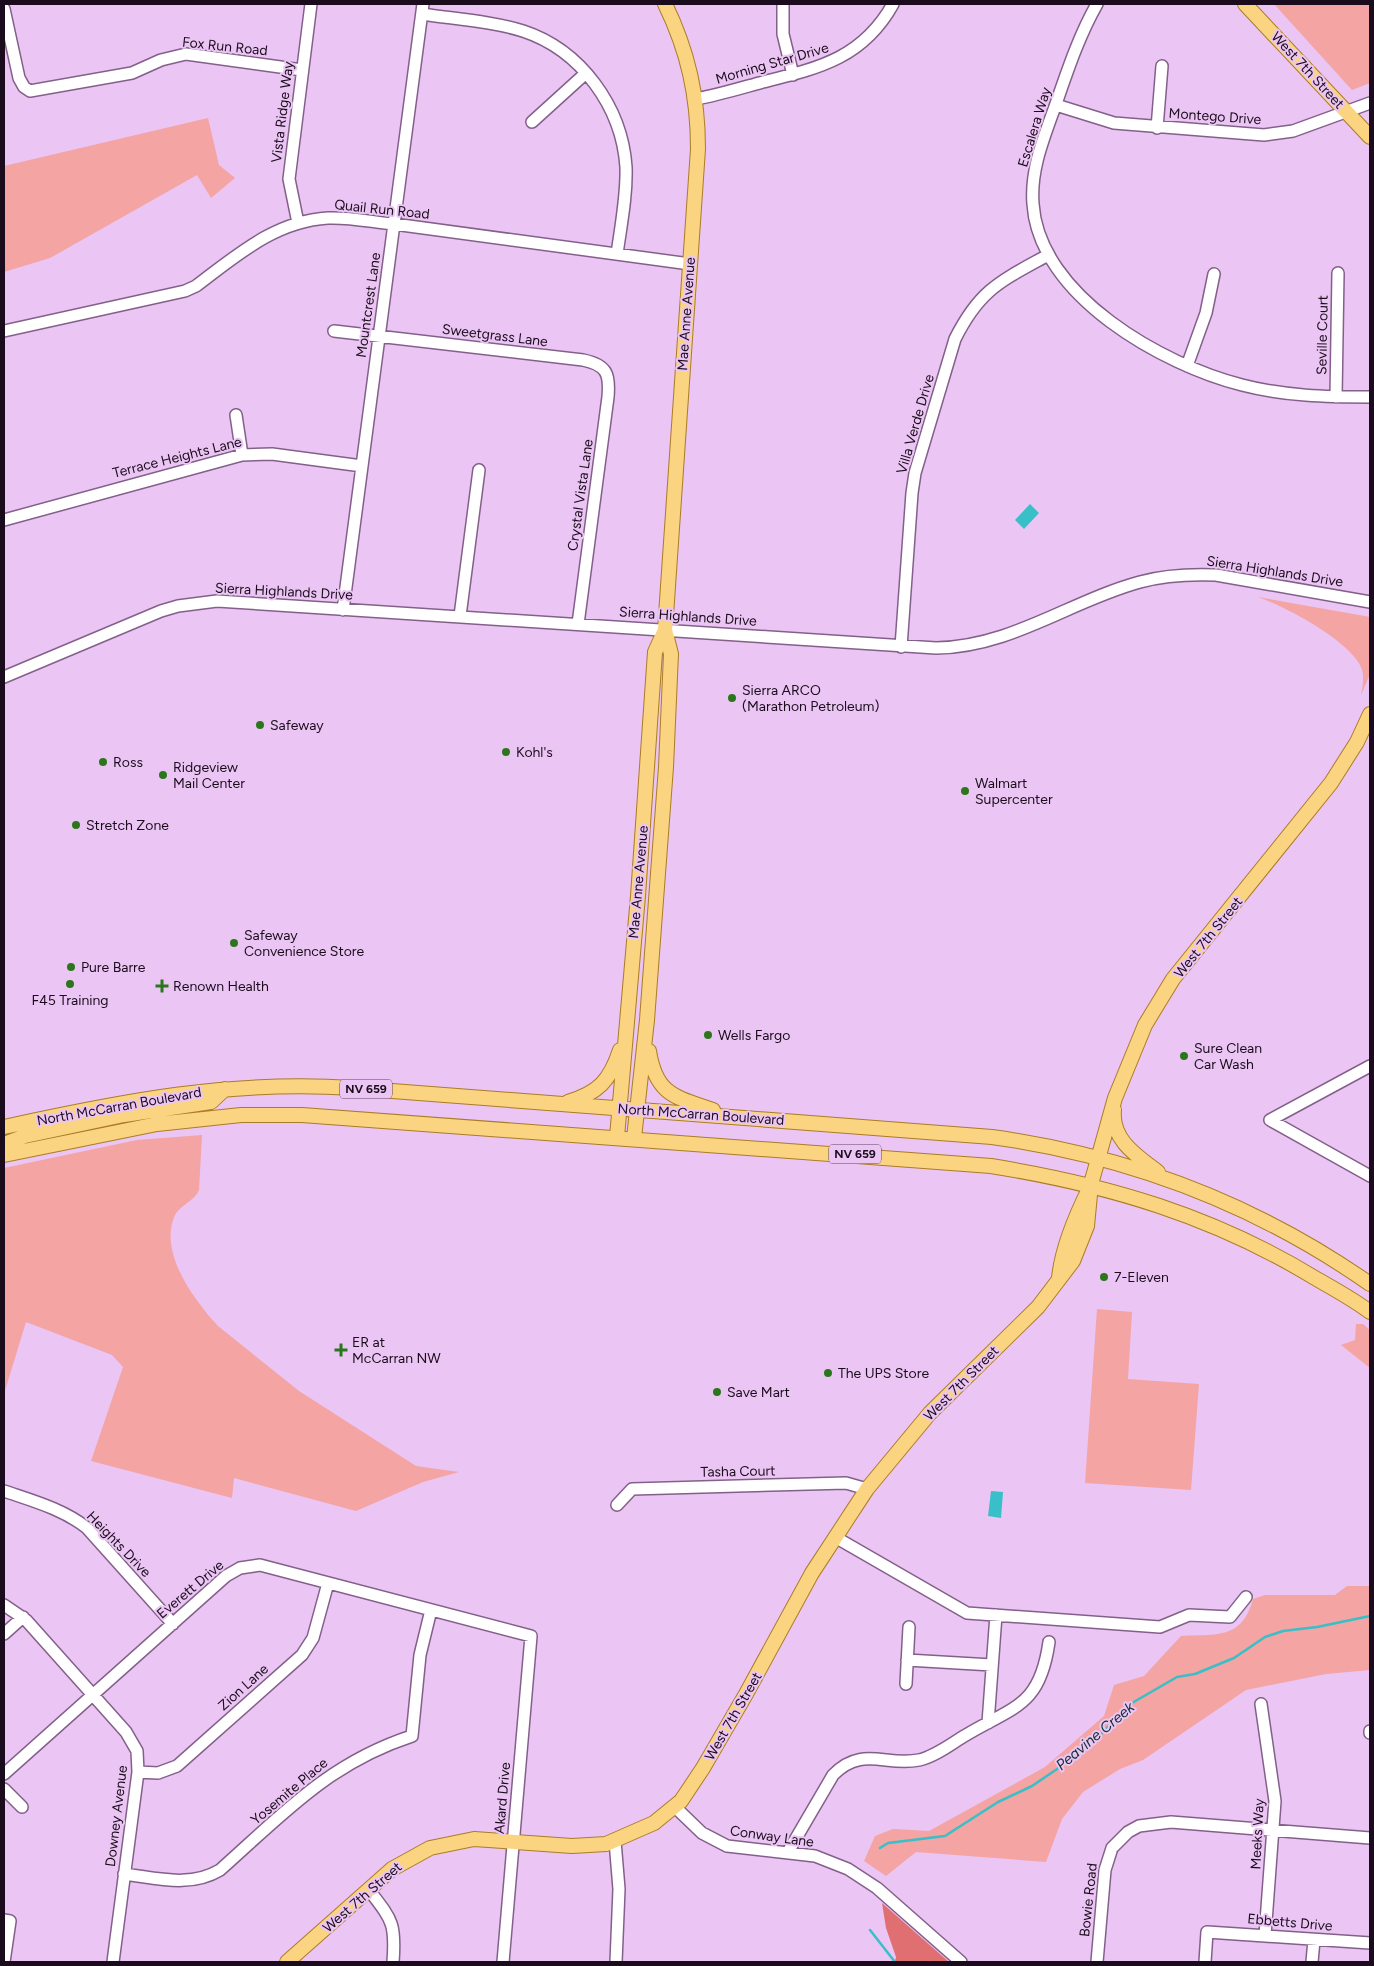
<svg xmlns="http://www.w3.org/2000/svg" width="1374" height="1966" font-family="Figtree,sans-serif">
<rect width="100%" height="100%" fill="#ebc5f3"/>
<path fill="#f3a4a3" d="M1274,4H1370V83L1352,90Z
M208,118L219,165L235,178L211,198L197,175L50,258L4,272V166Z
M1258,597L1370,617V674L1361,695C1363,685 1365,674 1360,665C1345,638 1286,607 1258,597Z
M202,1135L199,1190C195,1201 181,1204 175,1215C158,1252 194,1300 218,1326L299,1391L416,1466L459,1472L423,1482L356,1511L234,1478L232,1498L91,1461L123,1367L112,1355L26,1322L4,1394V1168L137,1140Z
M1097,1309L1132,1312L1128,1379L1199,1384L1191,1490L1085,1483Z
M1356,1324H1363L1370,1330V1368L1341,1345L1355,1340Z
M1347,1586H1370V1670L1326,1674L1246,1690L1143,1760L1120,1769L1083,1792L1062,1819L1046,1862L916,1852L886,1876L864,1861L875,1836L893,1829L929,1831L1045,1767L1104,1716L1114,1685L1144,1676L1181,1636C1216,1634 1242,1640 1253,1599L1265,1595H1335Z"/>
<path fill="#df6f70" d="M882,1903L949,1962H895L896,1957L886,1928Z"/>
<path fill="#38bfc7" d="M1030,504L1039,513L1024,529L1015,520Z
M991,1491L1003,1492L1001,1518L988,1516Z"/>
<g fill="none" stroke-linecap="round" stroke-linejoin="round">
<path stroke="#38bfc7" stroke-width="2.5" d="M880,1848L888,1843L945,1836L998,1802L1032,1786L1063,1765L1100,1735L1132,1703L1177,1677L1195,1674L1234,1658L1265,1637L1283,1631L1317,1627L1370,1616
M870,1930L895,1962"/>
<defs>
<path id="minor" d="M783,4V34L793,75
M1097,4C1080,34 1069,66 1058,98C1046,133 1030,167 1033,204C1039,296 1163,365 1242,385C1284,396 1327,397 1370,397
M4,9L19,78L24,87L30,91L132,73L161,60L186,54L302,70
M422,14C455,19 491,21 523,31C581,50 622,107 626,167C627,195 621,225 617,254
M696,99C718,95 741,88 763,82C819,68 863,58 893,4
M1056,105L1114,123L1264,135L1293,131L1370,103
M532,122L586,73
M1157,128L1162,66
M298,223L289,179L311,4
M4,331L185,291L196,286C236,256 275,221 328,218C350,217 372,222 394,224L690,264
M334,331L583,360C607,365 610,374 608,397L578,624
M1187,366L1206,313L1214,274
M1336,397L1338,273
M236,415L242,455
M4,520L242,455L272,454L362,466
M343,610L423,4
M460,616L479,470
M901,647L912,493L915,473L955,339C980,289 1001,281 1048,255
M4,677L161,611L178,606L217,601L936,648C1011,647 1070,601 1140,582C1165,575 1190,574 1216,575L1370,602
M1270,1120L1370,1176
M1270,1120L1370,1066
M4,1491C33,1501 63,1509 87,1528L173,1624
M617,1505L632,1489L846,1483L867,1489
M835,1537L967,1613L1160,1627L1189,1615L1230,1617L1246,1597
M4,1605L26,1620L126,1732L137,1751L138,1772L113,1962
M4,1634L23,1617
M907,1660L992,1665
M906,1684L909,1627
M1261,1704L1275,1801L1265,1935
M988,1723L996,1615
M1370,1731V1733
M138,1772L158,1773L177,1766L302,1655L313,1638L328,1583
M4,1774L226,1576L240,1568L260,1565L531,1636L503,1962
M4,1789L22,1807
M675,1807L702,1833L727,1846L815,1856L848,1869L877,1888L961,1962
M615,1841L619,1889L616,1962
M788,1852L833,1775C862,1745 886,1767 919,1760C936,1756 952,1743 966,1735C1015,1706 1040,1706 1049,1642
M124,1874C157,1878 190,1888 220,1870C283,1814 329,1763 412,1736L420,1655L431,1610
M369,1890C392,1920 396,1923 393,1962
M4,1920L10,1921L4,1962
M1097,1962L1105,1870L1112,1848L1128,1832L1139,1826L1171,1822L1370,1838
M1205,1962L1207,1932L1370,1943
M1312,1962L1314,1940"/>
<path id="major" d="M1245,4L1370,137
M649,1051C656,1095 675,1097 713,1110
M568,1102C598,1093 610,1081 620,1050
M1114,1110C1111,1140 1137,1156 1158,1172
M4,1127C123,1101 230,1080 353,1088L992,1137C1128,1156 1257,1205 1370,1284
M617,1137L638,896L655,652L665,630
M634,1138L647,1020L666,767L671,654L665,630L698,149C698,96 688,51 665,4
M4,1144L25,1136L124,1115L211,1102L225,1089
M4,1155L157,1124L241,1115H302L991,1166C1109,1185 1213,1216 1315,1278C1334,1289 1353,1299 1370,1312
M1059,1278C1062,1247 1076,1215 1090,1187
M287,1962L392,1869L430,1848L474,1839L572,1846L606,1844L654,1823L681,1801L703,1768L746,1694L812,1573L867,1489L930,1413L1038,1307L1073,1261L1087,1226L1091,1184L1115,1098L1145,1025L1173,979L1331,783L1357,742L1370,714"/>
</defs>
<use href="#minor" stroke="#83608a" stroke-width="14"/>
<use href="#major" stroke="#ab7c27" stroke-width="16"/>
<use href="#minor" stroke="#fff" stroke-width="11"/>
<use href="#major" stroke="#fbd481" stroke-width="14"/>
</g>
<g fill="#2b761c" stroke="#ebc5f3" stroke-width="2">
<circle cx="732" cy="698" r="5"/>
<circle cx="260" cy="725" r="5"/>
<circle cx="506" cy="752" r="5"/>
<circle cx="103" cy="762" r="5"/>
<circle cx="163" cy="775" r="5"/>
<circle cx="965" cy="791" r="5"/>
<circle cx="76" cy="825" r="5"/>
<circle cx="234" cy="943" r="5"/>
<circle cx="71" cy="967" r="5"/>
<circle cx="70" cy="984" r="5"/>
<path d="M159.5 978.5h5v5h5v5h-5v5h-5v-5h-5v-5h5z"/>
<circle cx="708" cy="1035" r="5"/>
<circle cx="1184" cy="1056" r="5"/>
<circle cx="1104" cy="1277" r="5"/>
<path d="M338.5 1342.5h5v5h5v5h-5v5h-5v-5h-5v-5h5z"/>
<circle cx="828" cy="1373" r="5"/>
<circle cx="717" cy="1392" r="5"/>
</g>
<g text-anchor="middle" stroke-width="4" stroke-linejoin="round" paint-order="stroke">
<g fill="#ebc5f3" stroke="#59445c" stroke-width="1">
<rect x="340" y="1079.5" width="52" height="19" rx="4"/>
<rect x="829" y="1144.5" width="52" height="19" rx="4"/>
</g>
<g font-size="12" font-weight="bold" fill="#1a0c1c">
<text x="366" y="1093">NV 659</text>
<text x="855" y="1158">NV 659</text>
</g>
<g font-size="14" fill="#1a0c1c" stroke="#ebc5f3">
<text transform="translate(225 46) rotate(6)" y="5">Fox Run Road</text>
<text transform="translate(772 63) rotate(-16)" y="5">Morning Star Drive</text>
<text transform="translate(1308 70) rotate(47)" y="5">West 7th Street</text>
<text transform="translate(282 112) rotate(-83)" y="5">Vista Ridge Way</text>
<text transform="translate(1215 116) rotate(4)" y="5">Montego Drive</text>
<text transform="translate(1034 127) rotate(-73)" y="5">Escalera Way</text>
<text transform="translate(382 209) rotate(6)" y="5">Quail Run Road</text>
<text transform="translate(368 305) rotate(-82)" y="5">Mountcrest Lane</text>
<text transform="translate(686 314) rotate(-86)" y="5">Mae Anne Avenue</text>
<text transform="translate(495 335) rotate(7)" y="5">Sweetgrass Lane</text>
<text transform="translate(1322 335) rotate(-89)" y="5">Seville Court</text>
<text transform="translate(915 424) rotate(-74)" y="5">Villa Verde Drive</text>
<text transform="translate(177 457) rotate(-14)" y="5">Terrace Heights Lane</text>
<text transform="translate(580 495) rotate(-82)" y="5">Crystal Vista Lane</text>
<text transform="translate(1275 571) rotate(9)" y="5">Sierra Highlands Drive</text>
<text transform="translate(284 591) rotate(3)" y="5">Sierra Highlands Drive</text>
<text transform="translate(688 616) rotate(4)" y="5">Sierra Highlands Drive</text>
<text transform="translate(638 882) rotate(-85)" y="5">Mae Anne Avenue</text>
<text transform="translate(1208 937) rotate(-51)" y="5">West 7th Street</text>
<text transform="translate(119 1106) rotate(-10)" y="5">North McCarran Boulevard</text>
<text transform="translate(701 1114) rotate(4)" y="5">North McCarran Boulevard</text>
<text transform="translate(961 1383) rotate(-45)" y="5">West 7th Street</text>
<text transform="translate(738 1471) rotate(-1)" y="5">Tasha Court</text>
<text transform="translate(119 1544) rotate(46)" y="5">Heights Drive</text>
<text transform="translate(190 1589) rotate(-40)" y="5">Everett Drive</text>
<text transform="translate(243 1687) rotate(-42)" y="5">Zion Lane</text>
<text transform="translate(733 1716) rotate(-60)" y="5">West 7th Street</text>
<text transform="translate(289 1791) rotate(-40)" y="5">Yosemite Place</text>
<text transform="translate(502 1798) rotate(-85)" y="5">Akard Drive</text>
<text transform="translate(116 1816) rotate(-83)" y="5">Downey Avenue</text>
<text transform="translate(1257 1834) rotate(-87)" y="5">Meeks Way</text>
<text transform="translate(772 1836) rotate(8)" y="5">Conway Lane</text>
<text transform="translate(362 1897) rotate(-41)" y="5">West 7th Street</text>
<text transform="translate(1088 1900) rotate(-84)" y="5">Bowie Road</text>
<text transform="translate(1290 1922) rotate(5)" y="5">Ebbetts Drive</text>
</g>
<g font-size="14" fill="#1a0c1c" stroke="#ebc5f3" text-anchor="start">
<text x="742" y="695">Sierra ARCO<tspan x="742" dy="16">(Marathon Petroleum)</tspan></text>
<text x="270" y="730">Safeway</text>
<text x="516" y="757">Kohl's</text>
<text x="113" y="767">Ross</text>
<text x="173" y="772">Ridgeview<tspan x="173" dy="16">Mail Center</tspan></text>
<text x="975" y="788">Walmart<tspan x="975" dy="16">Supercenter</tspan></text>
<text x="86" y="830">Stretch Zone</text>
<text x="244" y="940">Safeway<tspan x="244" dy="16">Convenience Store</tspan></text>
<text x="81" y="972">Pure Barre</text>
<text x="173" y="991">Renown Health</text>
<text x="70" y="1005" text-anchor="middle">F45 Training</text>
<text x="718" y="1040">Wells Fargo</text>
<text x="1194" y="1053">Sure Clean<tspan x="1194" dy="16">Car Wash</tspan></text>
<text x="1114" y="1282">7-Eleven</text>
<text x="352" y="1347">ER at<tspan x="352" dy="16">McCarran NW</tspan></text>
<text x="838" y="1378">The UPS Store</text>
<text x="727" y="1397">Save Mart</text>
</g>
<g font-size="15" font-style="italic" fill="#143032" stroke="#ebc5f3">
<text transform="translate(1095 1736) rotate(-40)" y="5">Peavine Creek</text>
</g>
</g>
<rect width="1374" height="1966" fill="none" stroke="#1a0c1c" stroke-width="10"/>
</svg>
